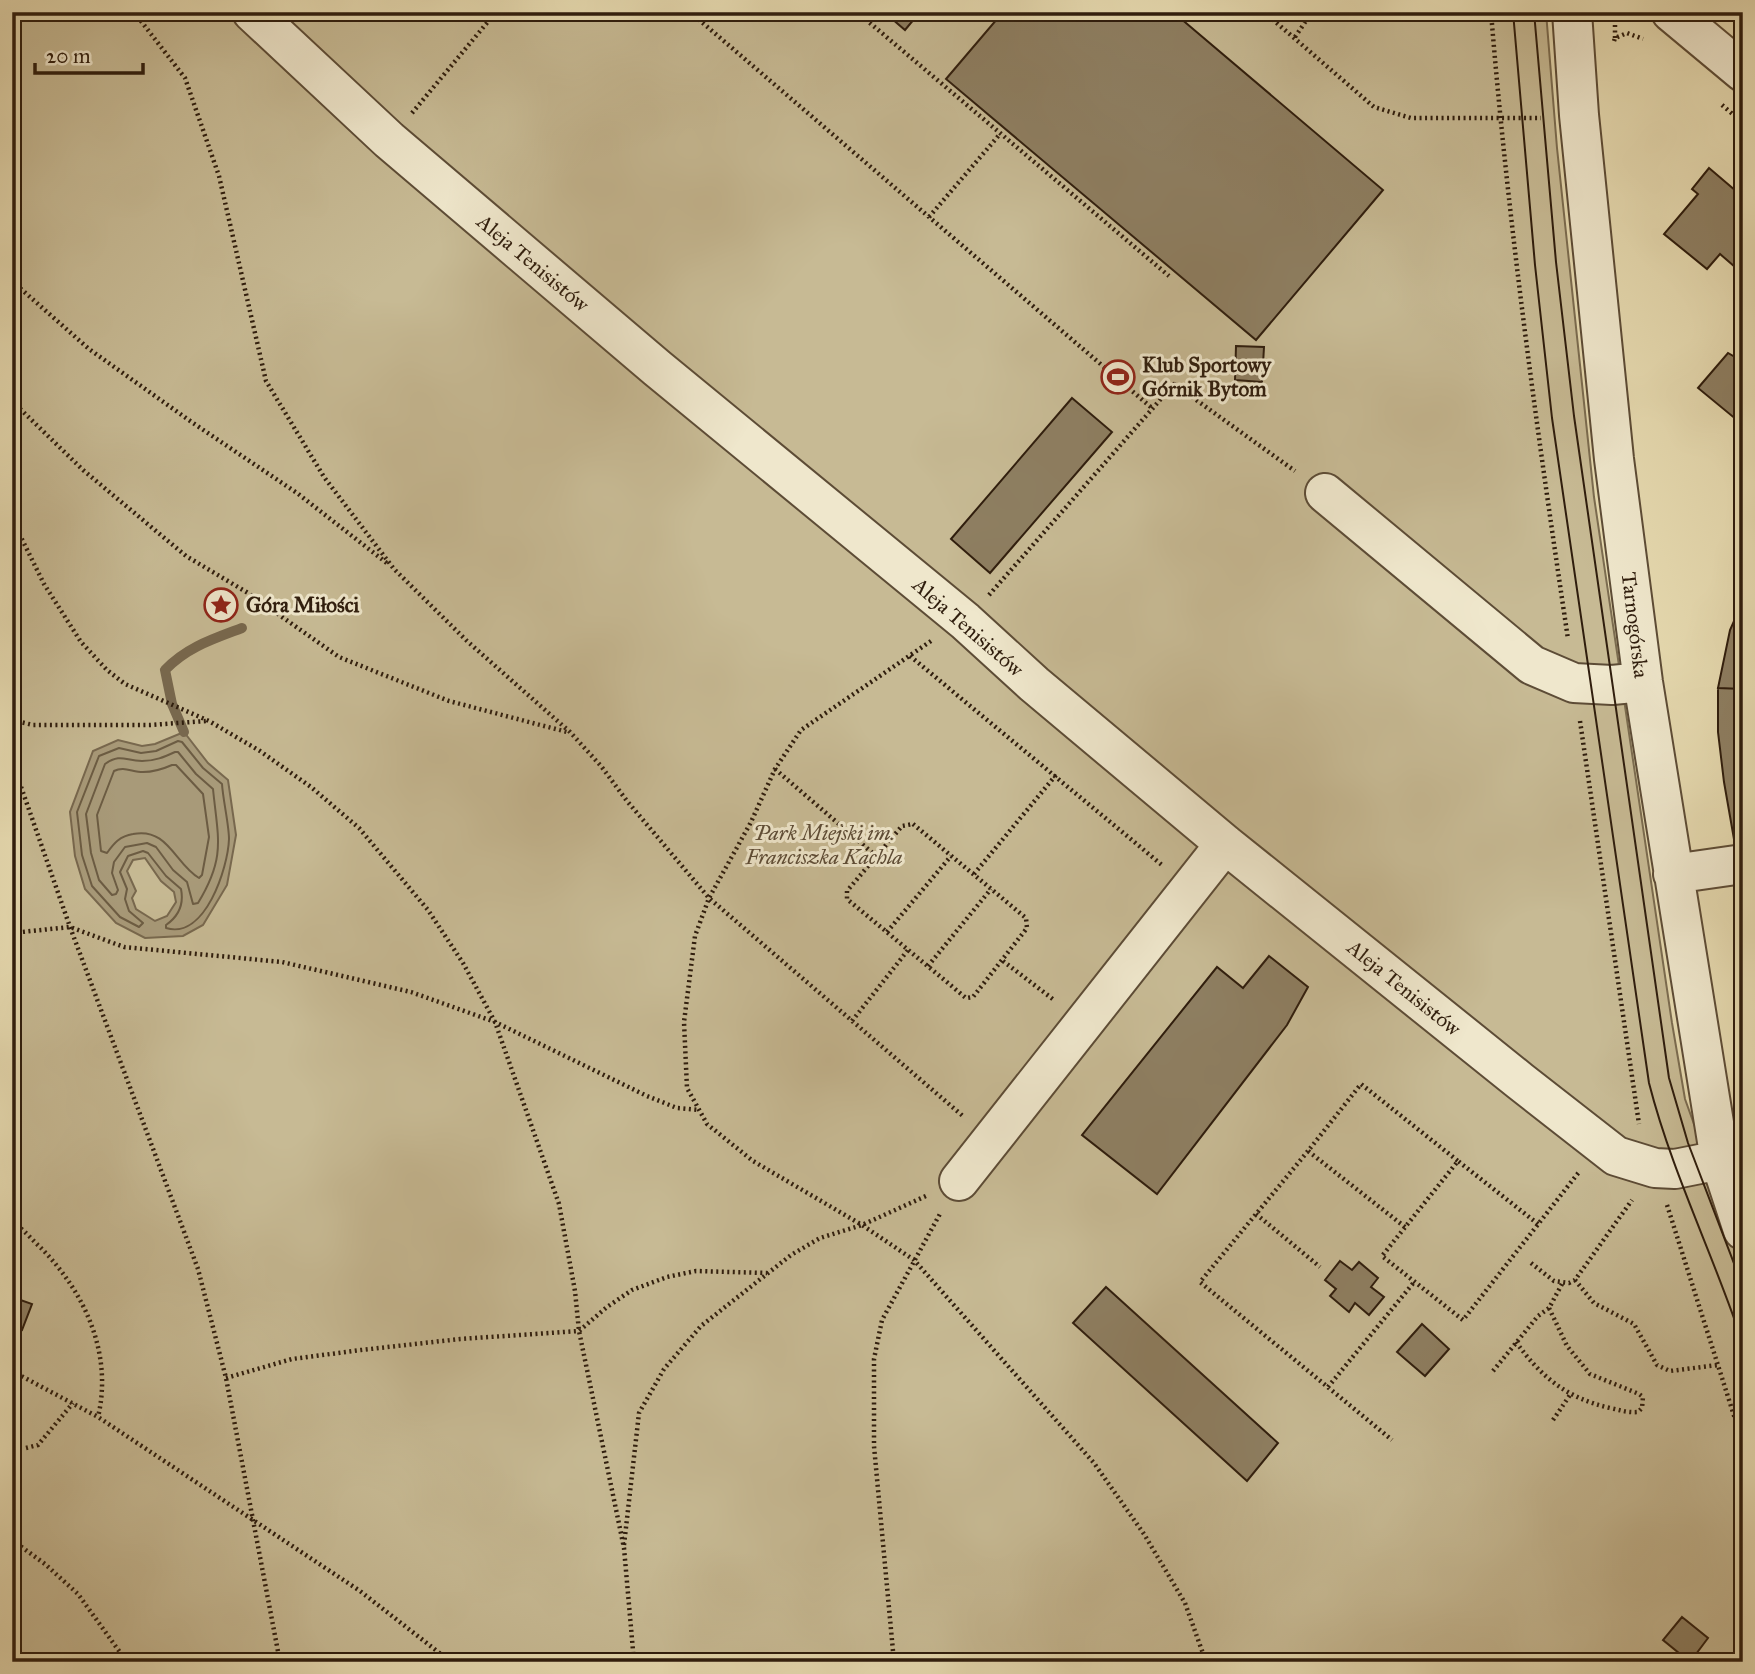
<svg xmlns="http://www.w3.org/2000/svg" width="1755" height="1674" font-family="'IM FELL Great Primer',serif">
<rect width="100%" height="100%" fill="#e6dab0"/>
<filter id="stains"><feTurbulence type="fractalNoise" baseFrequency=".00286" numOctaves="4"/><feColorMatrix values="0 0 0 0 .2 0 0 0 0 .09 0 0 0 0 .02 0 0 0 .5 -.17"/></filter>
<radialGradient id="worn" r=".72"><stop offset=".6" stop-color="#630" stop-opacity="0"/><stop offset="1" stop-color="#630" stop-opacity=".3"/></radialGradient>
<path fill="#c7ba94" stroke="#7b6c50" stroke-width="2" d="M12,12H1546L1557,148L1594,497L1672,1023L1685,1099L1708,1163L1743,1242V1662H12Z"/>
<path fill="#a89a79" stroke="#78684e" stroke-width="2" fill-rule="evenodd" d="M184,732L208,763L228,780L236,835L227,885L203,925L183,936L145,938L116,923L85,889L75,856L70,812L93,751L118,740L142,746L155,744ZM145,858L161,881L174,892L176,902L167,916L155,921L136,909L132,898L136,891L127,871L133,860Z"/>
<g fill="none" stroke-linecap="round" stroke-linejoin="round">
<path stroke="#6c5c43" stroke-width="2" d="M178,741L182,742L203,768L222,784C223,800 229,825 229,839C228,868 205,940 166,928V925C179,916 184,904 181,889L166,876L148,853L143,851L128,856L120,872L127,889L125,899L129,911L143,923L139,927L120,917L92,886L82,855L77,812L99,756L119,748L141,753L156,751Z
M175,752H178L196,774L213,789C218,839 226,857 198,903L193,904L187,882L173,870L156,847L147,843L125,847L114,862L112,873L118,890L116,894L112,895L99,880L91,853L86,814L105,764C121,753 125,761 142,761C155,761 164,757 175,752Z
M172,765H176L203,794L209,837L202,875L199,878C175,864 168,827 133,834C120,836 114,843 107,853L101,851L97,815L114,771C124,766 132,772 143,772C153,772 163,769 172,765Z"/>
<path stroke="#78684e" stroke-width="10" d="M184,732L172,704L165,670C187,647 213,639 242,628"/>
</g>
<path fill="#8e7f62" stroke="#2f1d0d" stroke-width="2" d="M884,12H920L905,30Z
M1003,12H1173L1383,190L1256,340L946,79Z
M1709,168L1743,197L1742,273L1720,254L1707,269L1664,234L1698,194L1692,189Z
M1236,346L1264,347L1262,382L1235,380Z
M1743,348V425L1698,388L1728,353L1735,357Z
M1072,398L1112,432L990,573L951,539Z
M1739,610L1743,611V689L1718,688L1730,630Z
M1718,688L1743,689V844L1735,845L1724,782L1718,732Z
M1269,956L1308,987L1287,1025L1157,1194L1082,1135L1217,967L1243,988Z
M1340,1261L1352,1270L1359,1262L1378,1278L1371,1287L1384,1297L1369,1315L1355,1303L1349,1312L1330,1296L1336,1289L1325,1280Z
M1106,1287L1278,1443L1247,1481L1073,1323Z
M12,1297L32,1304L22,1330L12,1327Z
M1422,1324L1449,1349L1425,1376L1397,1352Z
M1682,1617L1708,1638L1690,1662L1663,1640Z"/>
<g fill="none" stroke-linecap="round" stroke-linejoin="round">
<defs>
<path id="minor" d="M252,12L389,140L657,368L965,621L1034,684L1225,844L1520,1081L1616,1156L1655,1168L1675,1169L1720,1160
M1572,12L1579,115L1614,459L1643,682L1720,1160L1743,1230
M1671,12L1743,72
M1325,493L1532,665L1574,683L1612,685L1643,682
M1673,874L1743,864
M959,1181L1225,844"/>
</defs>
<use href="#minor" stroke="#5d4c36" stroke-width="42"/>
<path stroke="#2f1d0d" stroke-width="4.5" stroke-dasharray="2 3.5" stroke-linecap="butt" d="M134,12L185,78L219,176L266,381L324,477L394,569L467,641L570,732L601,766L627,801L709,898L964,1117
M690,12L1153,409
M857,12L1169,276
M1264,12L1374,107L1411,118H1541
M1491,12C1508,222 1537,431 1568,639
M1295,37L1312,12
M1615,38V12
M1614,41L1615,38L1627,33L1643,39
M1722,105L1743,123
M412,113L496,12
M929,217L1000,134
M12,281L89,349L193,423L297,493L388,564
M12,401L83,470L186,556L248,593L339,657L449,701L567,732
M12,519L44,584L81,642L107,670L125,684L209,721L260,751L311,787L359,828L428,910L463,963L495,1022L559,1204L575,1291L579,1331L624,1548L634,1662
M989,595L1174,384L1295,471
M931,641L801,730L775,769L751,822L709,898L695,936L684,1022L687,1088L707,1124L753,1161L862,1225L914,1260L1094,1463L1144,1534L1185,1603L1206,1662
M910,656L1162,865
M12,720L33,725H150L206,721
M1580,721L1639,1124
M12,761L70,927L198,1269L226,1378L280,1662
M775,769L876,856
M913,824L1026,918L1027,928L973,997L966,998L847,899V891L902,826Z
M974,874L1056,775
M887,932L951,856
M12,933L70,927L124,947L282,962L411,992L495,1022L647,1096L677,1108L699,1110
M1003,961L1054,1000
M928,966L991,889
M852,1021L908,950
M1308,1151L1200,1282L1392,1440
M1667,1205L1743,1444
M1256,1214L1320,1267
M12,1222C23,1228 31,1239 40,1247C85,1292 113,1354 98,1417
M1538,1224L1458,1161L1382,1256L1463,1320L1579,1172
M1405,1227L1308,1151L1361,1084L1458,1161
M1531,1263L1554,1281L1569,1283L1575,1280L1632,1200
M1575,1280L1594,1303L1634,1324L1657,1365L1670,1371L1718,1365
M1516,1342C1542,1378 1567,1398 1610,1408C1620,1410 1628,1413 1638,1412L1642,1408L1643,1397L1639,1394L1590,1374L1567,1346L1549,1308
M12,1371L98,1417L360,1591L451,1662
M1493,1371L1538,1316L1549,1308L1562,1284
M226,1378L292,1359L361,1350L460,1339L579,1331L607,1307L632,1290L667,1277L696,1271L767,1273
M1328,1387L1415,1281
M1553,1420L1570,1395
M26,1448L38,1445L73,1403
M12,1540L45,1564L78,1594L127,1662
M624,1545L639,1413L664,1369L701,1326L791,1255L820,1238L862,1225L926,1196
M894,1662L874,1446V1359L882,1320L941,1212"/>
<use href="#minor" stroke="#efe7cc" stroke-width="38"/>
<path stroke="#2f1d0d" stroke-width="2" d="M1513,12L1535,265L1552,418L1649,1083C1672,1173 1714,1256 1743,1344
M1534,12L1556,262L1574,416L1669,1078L1688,1143L1743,1287"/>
</g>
<defs>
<symbol id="stadium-ring" viewBox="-11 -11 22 22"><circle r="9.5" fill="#efe7cc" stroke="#8f2418" stroke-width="1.5"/><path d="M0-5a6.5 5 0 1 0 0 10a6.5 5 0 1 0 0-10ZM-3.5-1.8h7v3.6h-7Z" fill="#8f2418"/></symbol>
<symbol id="sight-ring" viewBox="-11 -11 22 22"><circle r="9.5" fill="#efe7cc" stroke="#8f2418" stroke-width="1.5"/><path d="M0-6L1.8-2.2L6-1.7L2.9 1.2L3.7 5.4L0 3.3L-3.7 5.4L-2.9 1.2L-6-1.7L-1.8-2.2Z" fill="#8f2418"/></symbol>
</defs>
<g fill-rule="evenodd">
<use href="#stadium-ring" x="1099" y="358" width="38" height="38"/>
<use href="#sight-ring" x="202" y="586" width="38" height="38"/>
</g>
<g text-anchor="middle" stroke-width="6" stroke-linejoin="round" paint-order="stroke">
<g font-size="21" fill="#2f1d0d" stroke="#efe7cc">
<text transform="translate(533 263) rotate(40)" y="7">Aleja Tenisistów</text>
<text transform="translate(1635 625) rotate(83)" y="7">Tarnogórska</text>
<text transform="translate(968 627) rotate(41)" y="7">Aleja Tenisistów</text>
<text transform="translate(1404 988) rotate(39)" y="7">Aleja Tenisistów</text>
</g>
<g font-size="21" font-weight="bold" fill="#2f1d0d" stroke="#efe7cc" text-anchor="start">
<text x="1142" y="372">Klub Sportowy<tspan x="1142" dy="24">Górnik Bytom</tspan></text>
<text x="246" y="612">Góra Miłości</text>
</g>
<g font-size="21" font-style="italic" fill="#5d4c36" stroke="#efe7cc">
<text x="824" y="840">Park Miejski im.<tspan x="824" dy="24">Franciszka Kachla</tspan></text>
</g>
</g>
<rect width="1755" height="1674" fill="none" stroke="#e6dab0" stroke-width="42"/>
<rect x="14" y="14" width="1727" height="1646" fill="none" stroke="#2f1d0d" stroke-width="3.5"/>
<rect x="21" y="21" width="1713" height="1632" fill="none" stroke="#2f1d0d" stroke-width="2"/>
<path d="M35 63v10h108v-10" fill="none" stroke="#2f1d0d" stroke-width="3.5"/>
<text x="46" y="63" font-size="21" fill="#2f1d0d" stroke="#efe7cc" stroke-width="5" paint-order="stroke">20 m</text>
<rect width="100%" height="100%" filter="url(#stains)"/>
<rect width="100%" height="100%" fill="url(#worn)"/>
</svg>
